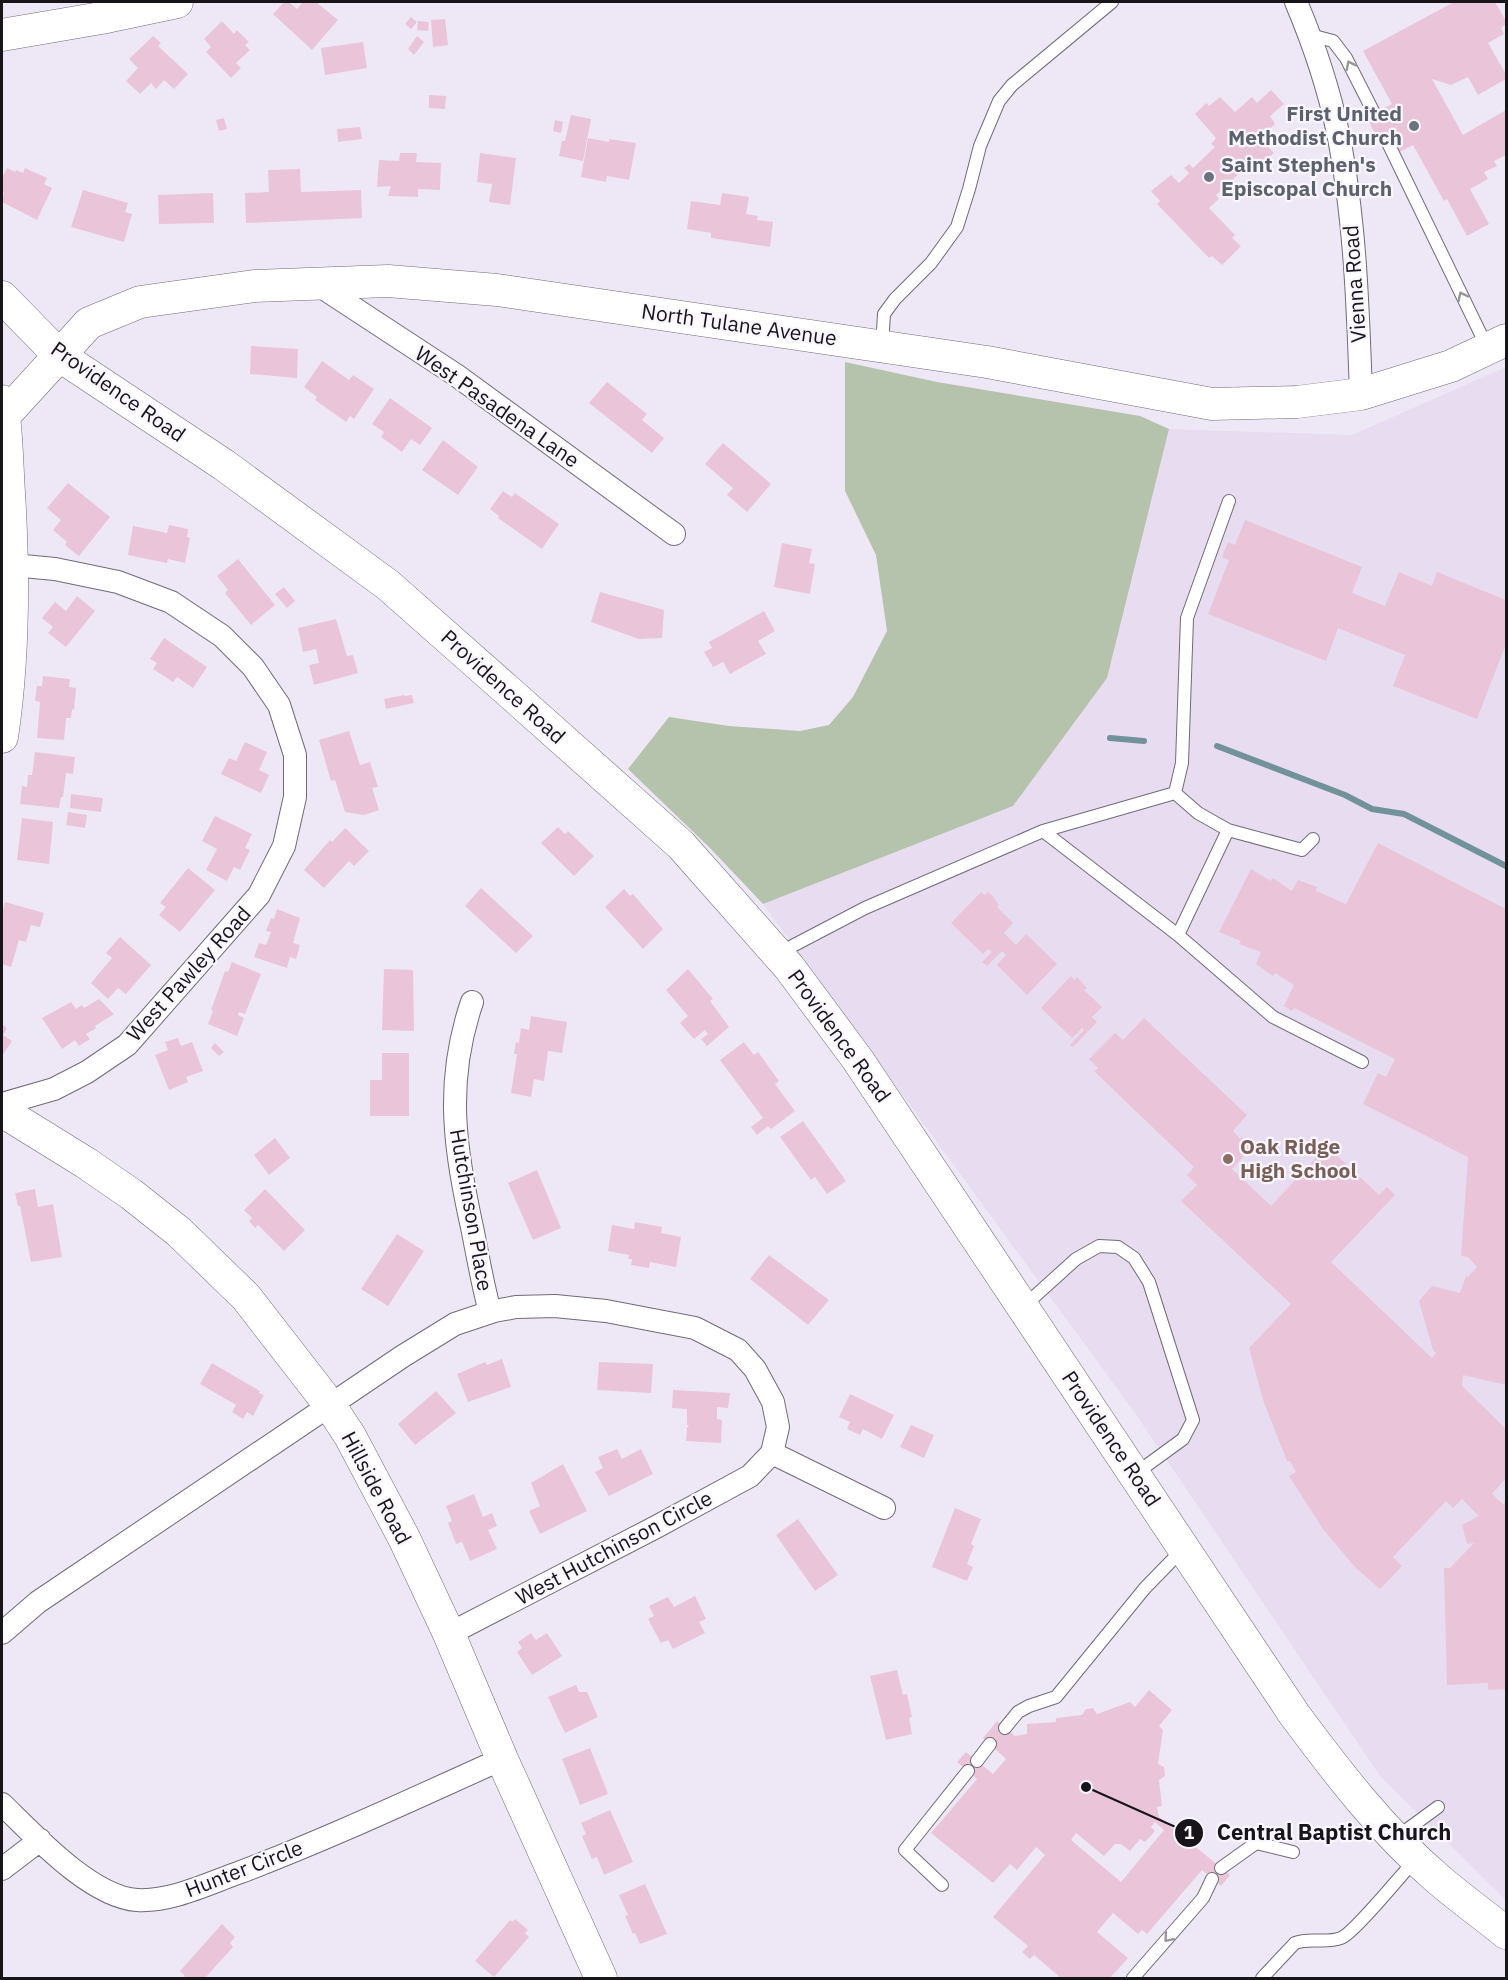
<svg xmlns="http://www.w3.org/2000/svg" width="1508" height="1980" font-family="'IBM Plex Sans',sans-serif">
<rect width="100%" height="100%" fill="#eee8f6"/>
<path fill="#e7dcf0" d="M1506,367V1900L1380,1776L1135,1413L763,904L1013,806L1107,678L1169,429L1352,435Z"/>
<path fill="#b5c3ad" d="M845,362L937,382L1140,416L1169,429L1107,678L1013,806L763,904L710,848L628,769L669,717L729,726L800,731L829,725L853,697L887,631L876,555L845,491Z"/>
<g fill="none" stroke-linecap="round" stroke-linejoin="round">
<path stroke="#729299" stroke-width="6" d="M1110,738L1144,741
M1217,746L1345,795L1372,809L1404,814L1506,866"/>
</g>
<path fill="#eac5d9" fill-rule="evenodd" d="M284,2H289L297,9L303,2H316L338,20L312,50L273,14Z
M1454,2H1495L1506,21V24L1501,28L1504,34L1488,43L1506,74V79L1478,95L1468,77L1451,85L1432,79L1463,135L1506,110V155L1494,161L1497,166L1484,172L1488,179L1470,189L1489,224L1467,236L1447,199L1444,201L1413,145L1400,152L1393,141L1381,147L1367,117L1392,104L1363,51Z
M411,17L417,22L411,29L405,24Z
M445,19L448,45L433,47L431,20Z
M222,21L234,34L237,30L249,42L245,45L250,50L236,63L241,68L231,78L206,52L211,47L204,39Z
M418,21L429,22L428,31L417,30Z
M153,36L161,43L158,46L188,74L174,89L164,80L156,89L151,83L140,94L126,81L138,68L129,59Z
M417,36L424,42L414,55L408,49Z
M363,42L367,68L325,75L321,48Z
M1271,90L1284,104L1270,116L1275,124L1260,138L1274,153L1268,158L1271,161L1260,171L1258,168L1251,175L1245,168L1216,195L1219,199L1209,208L1235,235L1232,238L1241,246L1222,265L1212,256L1209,258L1157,204L1160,201L1151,191L1171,175L1179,183L1189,173L1184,168L1189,164L1193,168L1215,147L1211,144L1216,138L1195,114L1206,103L1209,106L1220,97L1235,112L1252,97L1257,103Z
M429,95L446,96L445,109L429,108Z
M571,115L591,119L583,161L559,156L562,141H565Z
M224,118L227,129L219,131L216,120Z
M555,120L563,122L561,133L553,131Z
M360,127L362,139L338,142L337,129Z
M588,138L609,142V139L636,143L629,180L607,176L606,182L581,177Z
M400,153H417L416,162L441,163L440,190L418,189V197L388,196L391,186L377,187L379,160L399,161Z
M480,153L516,158L510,205L489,202L492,184L477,182Z
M7,168L15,172L16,170L23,173L25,168L47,178L44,184L52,188L37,220L2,202L4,192L2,191V178Z
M300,169L301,192L361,190L362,218L246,223L245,193L269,192L268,170Z
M83,190L128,203L125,212L132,214L124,242L71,227Z
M213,193L214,223L159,224L158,195Z
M722,193L749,197L746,214L758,216L757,220L773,222L770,247L711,238V233L687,229L691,201L720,205Z
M251,346L298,349L297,378L250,374Z
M322,361L349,380L353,375L374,389L354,419L350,416L346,422L315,400L317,397L304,387Z
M607,382L647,414L642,420L664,438L652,453L589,403Z
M390,398L432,428L420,445L411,439L402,452L381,437L384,432L372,424Z
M443,440L478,467L458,495L422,470Z
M723,443L771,484L747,512L727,495L733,488L705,464Z
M68,483L110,517L79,556L65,545L67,542L53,530L61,520L47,508Z
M503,491L512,497L515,493L559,524L542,549L498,518L499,516L490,509Z
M1245,520L1362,567L1352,593L1385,606L1399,572L1432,586L1437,572L1506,600V644L1477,719L1393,686L1405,655L1338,628L1326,661L1208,614L1229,560L1222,557L1228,542L1235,545Z
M169,525L188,529L187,537L190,538L185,563L168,559L167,563L128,555L133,526L167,533Z
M782,543L812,549L809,563L815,564L810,594L774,587Z
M238,559L275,605L251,625L225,593L228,590L217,576Z
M284,587L295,601L287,608L275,594Z
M600,592L664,610L662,638L639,639L591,622Z
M77,596L95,611L66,647L48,633L53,627L42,618L55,602L66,611Z
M764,611L775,631L758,641L766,654L730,674L723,662L713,667L704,652L712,648L709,642Z
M336,619L347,656L353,655L358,673L314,685L309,665L319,663L316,649L303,652L298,628Z
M164,638L207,667L193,688L177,677L173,682L153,669L157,663L150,659Z
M43,676L70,679L69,687L76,688L74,710L72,709L71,718H66L64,740L37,738L40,702L35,701L37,686H42Z
M404,695L405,696L412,695L414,703L386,709L384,699Z
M349,731L360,765L370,762L378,787L372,788L379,810L364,815L345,812L335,780L331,781L319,740Z
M245,742L267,752L259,770L269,775L261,793L221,774L229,758L236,761Z
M35,752L75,757L73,774L66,773L63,797H61L59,808L20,804L22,786L27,787L28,775H32Z
M71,794L103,798L101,812L70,808Z
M68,812L87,815L85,828L66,825Z
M215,816L252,834L245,848L250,850L240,870L234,867L227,881L206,870L217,849L202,841Z
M22,818L53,822L49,864L17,860Z
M558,827L565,834L568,831L594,856L574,876L541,843Z
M345,828L369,851L354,866L349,861L324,888L304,870L330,840L332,842Z
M1378,843L1506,909V1385L1463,1375L1462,1386L1506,1429V1478L1492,1494L1503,1504L1506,1502V1689L1488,1690V1683L1447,1685L1444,1568H1450L1474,1543L1467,1544L1462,1525L1479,1516L1462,1499L1453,1508L1446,1501L1393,1557L1402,1566L1380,1589L1355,1567L1323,1529L1289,1476L1296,1472L1290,1461H1287L1263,1400L1249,1348L1291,1304L1181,1201L1197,1185L1187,1175L1194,1167L1094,1071L1098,1068L1089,1059L1115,1033L1123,1040L1144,1018L1247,1115L1233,1131L1240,1139L1242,1137L1252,1147L1232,1169L1271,1206L1327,1146L1379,1195L1387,1187L1395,1195L1331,1262L1432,1358L1436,1353L1433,1350L1419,1301L1432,1286L1460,1293L1466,1276L1468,1277L1477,1267L1468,1257L1461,1256L1468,1157L1363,1104L1378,1073L1386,1077L1395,1059L1294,1008L1292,1011L1284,1006L1294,985L1275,973L1273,976L1256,964L1261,952L1239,944L1241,941L1219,932L1251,869L1271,881L1273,878L1292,891L1298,880L1317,887L1316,891L1346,904Z
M188,868L215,890L180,932L159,915L166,907L160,903Z
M481,888L533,936L516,953L465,906Z
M624,889L630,896L633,894L663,929L643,949L605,907Z
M981,892L985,895L988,892L992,895L999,905L997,907L1013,923L1004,933L1016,945L1026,934L1057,964L1027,995L997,965L1006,955L1002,951L987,966L982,962L992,952L988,949L983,954L951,923Z
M5,902L44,913L40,927L31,925L26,942L19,940L11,967L2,964V915Z
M277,909L300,918L293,943L300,945L296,959L290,957L287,968L254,957L259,943L266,945L271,932L266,931L271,918L274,919Z
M120,937L151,965L126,994L118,988L108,999L91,983L112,958L106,953Z
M232,962L261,974L245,1014L239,1012L238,1015L244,1018L237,1036L208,1024L213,1011L211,1010L225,971L228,972Z
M384,969L413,970L414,1031L382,1030Z
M688,969L713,999L710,1001L729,1027L707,1046L701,1039L708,1034L705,1030L694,1039L680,1023L688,1016L666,990Z
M1071,976L1074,980L1077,977L1087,988L1084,990L1102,1007L1092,1017L1097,1022L1073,1047L1070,1045L1084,1030L1082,1028L1072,1038L1041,1008Z
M99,999L114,1014L95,1026L96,1028L86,1034L90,1039L79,1046L75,1040L62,1049L42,1018L71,1002L76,1009L82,1005L84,1008Z
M531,1016L567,1022L562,1053L548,1051L544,1081L534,1079L531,1097L511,1093L517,1054H514L516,1042L519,1043L521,1028L529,1030Z
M2,1024L7,1028L3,1035L12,1041L2,1056Z
M178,1038L181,1046L192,1042L203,1071L186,1077L188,1082L169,1090L155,1055L168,1050L165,1042Z
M744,1042L754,1055L758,1052L779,1081L775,1084L795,1111L771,1129L768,1126L757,1135L751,1127L763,1118L720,1060Z
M215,1043L224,1052L219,1056L211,1048Z
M382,1053H409V1116H370V1080H382Z
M803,1121L846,1181L827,1194L815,1177L811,1180L780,1137Z
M275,1138L290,1158L269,1175L254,1155Z
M537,1170L561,1228L533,1240L508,1183Z
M35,1189L38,1207L53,1204L62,1257L31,1262L20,1206H18L15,1193Z
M265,1189L305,1230L284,1251L258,1225L255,1228L249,1221L252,1218L244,1210Z
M635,1222L662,1227L661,1233L681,1237L676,1267L650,1262L649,1268L631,1265L632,1259H628L629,1255L608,1251L612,1225L634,1229Z
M397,1234L424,1251L388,1306L361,1289Z
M769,1255L829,1300L808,1325L750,1279Z
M502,1359L511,1387L468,1402L457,1374L485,1362L487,1365Z
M599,1362L653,1364L651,1393L597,1390Z
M212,1363L260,1391L259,1393L264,1395L253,1416L247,1412L243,1419L232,1412L236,1405L200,1384Z
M673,1390L730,1393L728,1408L717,1407V1419L722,1420L721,1443L686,1441L687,1428L689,1425H687V1409L672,1408Z
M436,1391L456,1413L415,1445L398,1424Z
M850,1394L894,1415L882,1439L863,1429L860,1435L847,1429L850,1422L839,1417Z
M911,1425L934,1435L924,1458L900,1447Z
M617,1449L622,1459L641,1449L653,1474L609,1496L595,1472L603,1468L598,1457Z
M563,1464L587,1511L540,1534L529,1511L540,1506L531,1483Z
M474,1494L483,1517L492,1513L497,1526L488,1530L497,1549L470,1561L462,1542L456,1544L448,1523L452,1521L446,1506Z
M955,1508L981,1519L971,1544L974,1546L967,1564L973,1567L967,1581L932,1567Z
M798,1519L838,1575L815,1591L776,1535Z
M695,1596L706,1619L699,1622L705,1633L673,1649L668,1640L661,1643L648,1619L654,1616L649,1606L668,1597L674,1607Z
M531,1633L536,1640L547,1633L562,1656L532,1675L517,1652L522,1648L518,1642Z
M897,1670L903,1695L907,1694L912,1717L909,1718L912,1734L886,1740L870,1676Z
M576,1685L579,1692H587L598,1717L565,1733L548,1697Z
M1149,1690L1172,1710L1159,1726L1163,1730L1158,1764L1164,1767L1165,1776L1159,1780L1162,1806L1157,1807L1159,1817L1230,1875L1221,1886L1202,1870L1147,1934L1142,1930L1138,1934L1113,1913L1097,1932L1128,1958L1110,1978H1061L1034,1955L1030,1959L1022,1952L1028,1946L993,1917L1045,1855L1036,1847L1017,1870L1010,1864L993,1883L931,1833L977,1779L957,1762L966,1752L993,1774L1006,1759L983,1738L997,1721L1015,1736L1027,1734V1724L1056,1722V1718L1082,1715L1086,1709L1093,1708L1097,1714L1130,1702L1135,1707ZM1155,1822L1164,1830L1121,1882L1071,1840L1076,1833L1104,1856L1115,1844H1121L1130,1851L1140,1839L1145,1842L1155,1831L1151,1827Z
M590,1748L608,1794L580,1805L562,1759Z
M610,1810L633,1862L604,1875L597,1857L592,1859L582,1836L586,1834L581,1823Z
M645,1884L667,1934L640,1944L635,1933L633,1934L625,1916L628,1915L619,1895Z
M515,1919L528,1930L525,1933L529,1937L494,1977L475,1961L510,1920L513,1922Z
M222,1924L235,1937L230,1943L233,1947L205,1978H183L185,1976L180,1971Z"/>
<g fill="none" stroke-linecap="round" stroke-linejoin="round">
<defs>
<path id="lane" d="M1310,35L1333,41L1346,58L1374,113
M1388,143L1487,347
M882,346L884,314L895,299L931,263L957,227L969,189L980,146L999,101L1012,85L1112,2
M1175,793L1198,813L1228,830L1302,850L1313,839
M1043,831L1178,935L1228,830
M1178,935L1273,1017L1362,1062
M779,953L865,908L1043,831L1175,793L1182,763L1187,618L1229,501
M1024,1306L1076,1259L1099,1246L1118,1247L1134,1258L1149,1282L1193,1420L1183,1439L1135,1474
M1005,1728L1018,1712L1029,1706L1056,1697L1145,1588L1183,1549
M977,1761L990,1744
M1397,1837L1438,1807
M1221,1868L1256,1843L1293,1852
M942,1885L905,1850L968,1771
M1133,1978L1203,1898L1212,1879
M1262,1978L1295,1943C1310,1937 1325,1944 1341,1938C1354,1933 1402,1874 1415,1860"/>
<path id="street" d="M1296,2C1313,42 1329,90 1338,133C1355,218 1358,307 1361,394
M317,284L456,375L674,534
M2,564L55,569L118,582L171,602L222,636L253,667L279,705L295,755V797L284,846L259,895L127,1045L87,1072L54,1089L2,1104
M472,1002C444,1084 455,1150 473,1232C478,1258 483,1286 490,1312
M772,1453L884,1508
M2,1633L38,1602L403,1356L455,1324L494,1311L516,1307L555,1306L606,1311L695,1328L738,1350L755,1369L773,1402L778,1427L772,1453
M449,1634L656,1527L750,1476L772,1453
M2,1804C34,1835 91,1897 137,1900C171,1902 207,1884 238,1873C328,1839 415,1798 502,1759
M2,1869L40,1840"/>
<path id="secondary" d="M2,35L101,18L177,2
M2,297L60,356L224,465L388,585L508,691L681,845L789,967L858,1060L1294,1714C1337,1772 1382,1831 1438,1879C1460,1898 1484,1915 1506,1933
M2,401C7,431 7,462 9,493C14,574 14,657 2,737
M4,416L89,323L140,302L254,286L388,281L497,290L987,362L1212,404L1297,402L1361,394L1451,366L1506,340
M2,1111L86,1163L131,1194L179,1232L246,1297L329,1404L350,1436L404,1538L449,1634L502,1759L601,1978"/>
</defs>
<use href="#lane" stroke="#716b77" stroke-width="14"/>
<use href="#street" stroke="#716b77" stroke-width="24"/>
<use href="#secondary" stroke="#716b77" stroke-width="33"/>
<use href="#lane" stroke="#fff" stroke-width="12"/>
<use href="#street" stroke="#fff" stroke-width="22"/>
<use href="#secondary" stroke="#fff" stroke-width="32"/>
</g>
<defs><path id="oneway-chevron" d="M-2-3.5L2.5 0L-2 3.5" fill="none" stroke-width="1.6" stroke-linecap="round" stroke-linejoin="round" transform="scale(1.5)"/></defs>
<g stroke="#979698">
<use href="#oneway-chevron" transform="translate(1350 65) rotate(-117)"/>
<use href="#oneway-chevron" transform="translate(1462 296) rotate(-116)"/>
<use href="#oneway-chevron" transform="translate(1168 1938) rotate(131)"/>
</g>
<g fill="#6b7280" stroke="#faf6ff" stroke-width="2">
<circle cx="1414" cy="126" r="6"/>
<circle cx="1209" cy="177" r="6"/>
</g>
<circle fill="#8d6e63" stroke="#faf6ff" stroke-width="2" cx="1228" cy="1159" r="6"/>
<g text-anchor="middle" stroke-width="4.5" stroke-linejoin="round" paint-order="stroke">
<g font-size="21" font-weight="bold" fill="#5b616d" stroke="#faf6ff" text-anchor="end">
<text x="1402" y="121">First United<tspan x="1402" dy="24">Methodist Church</tspan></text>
<text x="1221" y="172" text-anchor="start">Saint Stephen's<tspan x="1221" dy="24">Episcopal Church</tspan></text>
</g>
<g font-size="21" fill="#17151a" stroke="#faf6ff">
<text transform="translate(1355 284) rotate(-94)" y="7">Vienna Road</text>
<text transform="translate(739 325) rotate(8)" y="7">North Tulane Avenue</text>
<text transform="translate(118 392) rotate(35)" y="7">Providence Road</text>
<text transform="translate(497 407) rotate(35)" y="7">West Pasadena Lane</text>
<text transform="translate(503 687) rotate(42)" y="7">Providence Road</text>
<text transform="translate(189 974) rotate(-48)" y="7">West Pawley Road</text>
<text transform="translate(839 1036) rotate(54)" y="7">Providence Road</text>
<text transform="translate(471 1210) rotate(80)" y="7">Hutchinson Place</text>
<text transform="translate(1111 1439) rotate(56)" y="7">Providence Road</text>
<text transform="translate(376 1488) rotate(62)" y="7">Hillside Road</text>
<text transform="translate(614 1548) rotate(-28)" y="7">West Hutchinson Circle</text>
<text transform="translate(244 1869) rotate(-21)" y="7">Hunter Circle</text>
</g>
<g font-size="21" font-weight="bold" fill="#785e54" stroke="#faf6ff" text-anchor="start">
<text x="1240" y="1154">Oak Ridge<tspan x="1240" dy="24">High School</tspan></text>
</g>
</g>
<path fill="none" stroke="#17151a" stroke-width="2" d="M1086 1787L1189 1833"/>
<g fill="#17151a" stroke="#faf6ff" stroke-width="2">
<circle cx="1086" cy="1787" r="6"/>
<circle cx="1189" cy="1833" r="15"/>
</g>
<g font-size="18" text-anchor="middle" font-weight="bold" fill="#fff">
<text x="1189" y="1839">1</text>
</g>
<g font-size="22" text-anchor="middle" font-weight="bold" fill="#17151a" stroke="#faf6ff" stroke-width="4.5" stroke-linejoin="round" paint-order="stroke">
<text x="1334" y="1840">Central Baptist Church</text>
</g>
<rect width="1508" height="1980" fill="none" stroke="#17151a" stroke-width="6"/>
</svg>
